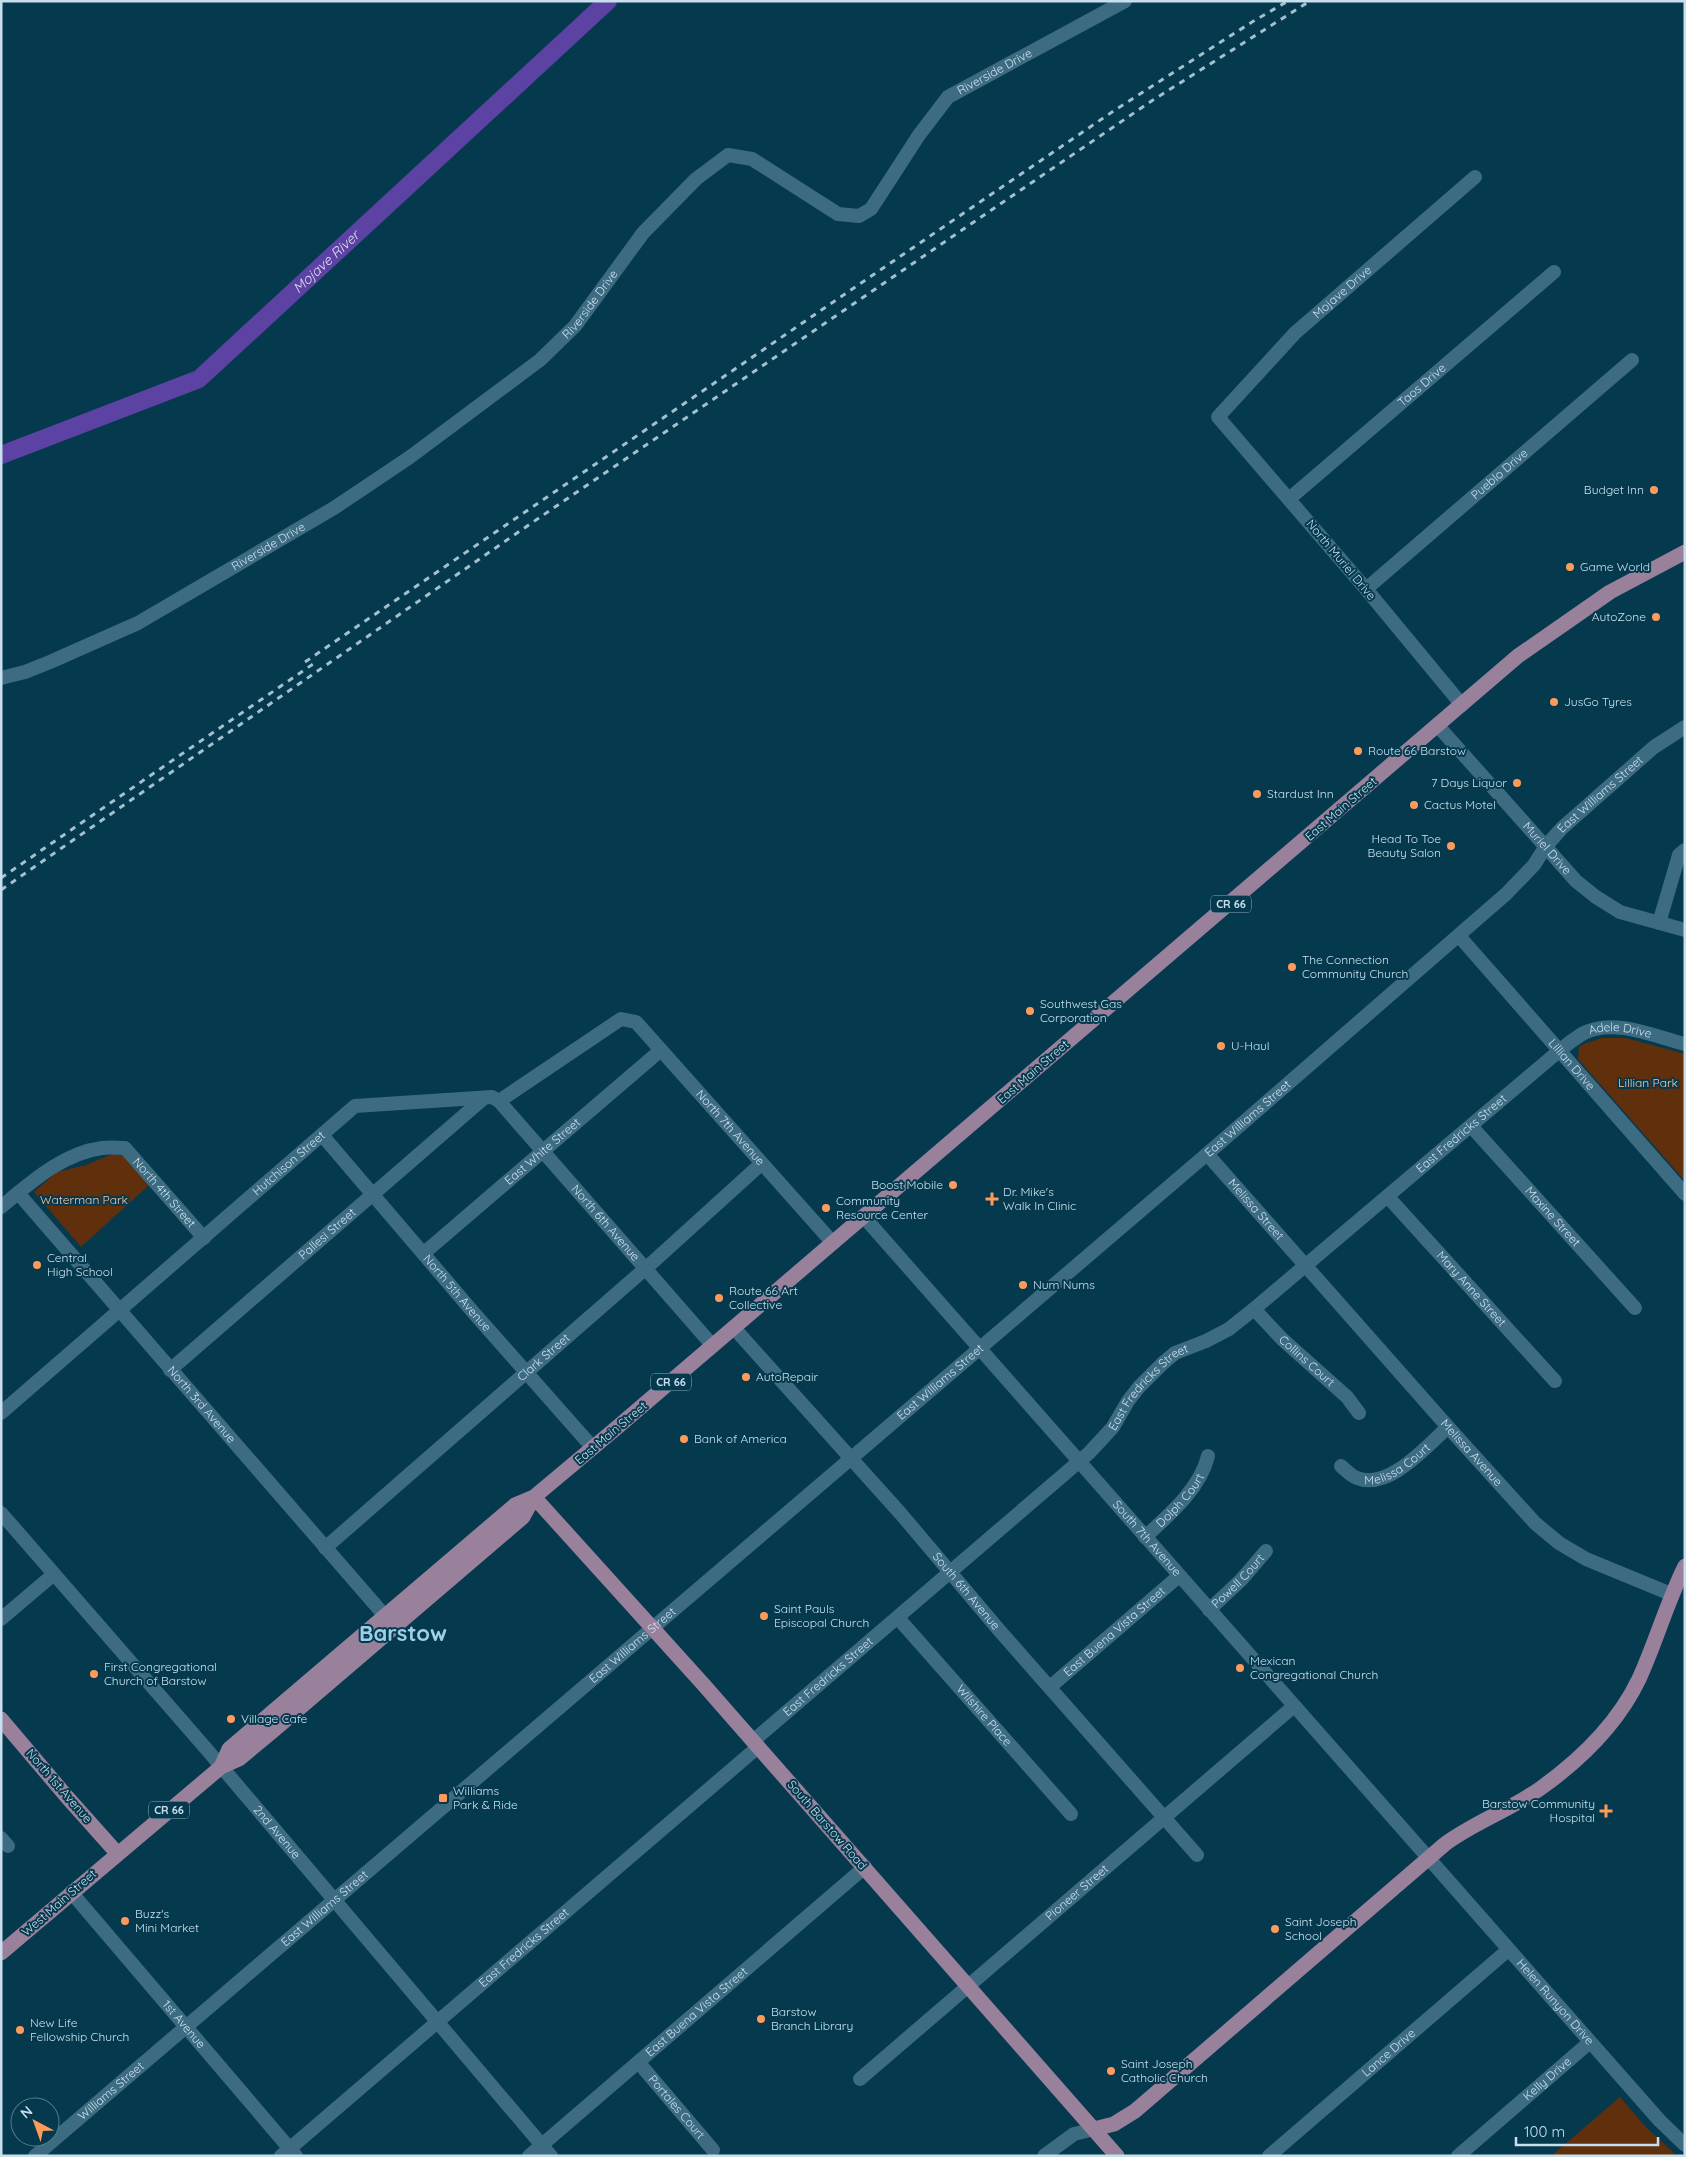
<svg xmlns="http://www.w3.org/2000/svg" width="1686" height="2157" font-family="Quicksand,sans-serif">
<rect width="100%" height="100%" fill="#05394e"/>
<path fill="#602f0c" d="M1601,1038H1626L1685,1054V1181L1578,1059L1579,1046Z
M112,1154L126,1156L149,1185L81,1247L34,1192L57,1172L86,1165Z
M1620,2097L1645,2126L1677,2156H1551Z"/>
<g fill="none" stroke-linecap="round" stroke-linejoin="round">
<path stroke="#5c42a2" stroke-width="18" id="s1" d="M1,455L199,379L608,1"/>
<g stroke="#3d6b82" stroke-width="14">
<path id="s2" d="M1289,499L1554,272"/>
<path id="s3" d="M1366,589L1632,360"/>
<path id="s4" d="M1,678L25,672L50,662L138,623L334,508L410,457L540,360L575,326L643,233L696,179L728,155L752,159L838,214L859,216L871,209L919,135L948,97L1125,1"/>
<path id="s5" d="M1462,705L1366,589L1218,417L1295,333L1475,177"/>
<path id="s6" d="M1438,726L1576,881L1596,897L1620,912L1685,930"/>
<path d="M1659,923L1679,855L1685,850"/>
<path id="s7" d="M1459,936L1685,1194"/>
<path id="s8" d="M499,1101L713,1346"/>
<path id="s9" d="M1471,1126L1635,1308"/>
<path id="s10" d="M322,1135L473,1312L593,1448"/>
<path id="s11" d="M1207,1154L1448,1427L1535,1523L1559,1543L1586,1559L1671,1594"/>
<path id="s12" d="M18,1193L385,1616"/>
<path id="s13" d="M1388,1197L1555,1381"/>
<path id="s14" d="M1,1207C30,1183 63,1153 102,1148C109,1147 118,1148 125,1148L204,1238"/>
<path id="s15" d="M864,1217L1660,2121L1685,2145"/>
<path id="s16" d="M424,1253L661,1050"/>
<path id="s17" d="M1254,1309L1282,1339L1347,1397L1359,1413"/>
<path id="s18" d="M734,1328L901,1514L999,1630L1197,1855"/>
<path id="s19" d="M170,1370L484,1098"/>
<path id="s20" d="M1,1413L355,1106L492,1097L499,1101L621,1019L636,1022L833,1243"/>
<path id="s21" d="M1341,1466C1346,1470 1351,1476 1357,1478C1388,1491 1427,1446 1448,1427"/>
<path id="s22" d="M1,1513L209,1752L551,2156"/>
<path id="s23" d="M1145,1537C1169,1515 1200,1489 1208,1456"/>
<path id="s24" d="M325,1548L654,1261L761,1164"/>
<path id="s25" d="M1209,1610L1241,1580L1266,1551"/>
<path id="s26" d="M898,1618L1071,1814"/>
<path d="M1,1619L54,1574"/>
<path id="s27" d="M1050,1687L1179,1576"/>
<path id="s28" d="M753,1741L1089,1453L1113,1427L1128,1401L1139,1387L1163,1363L1175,1353L1206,1341L1229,1329L1254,1309L1559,1051C1566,1045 1574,1039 1582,1034C1613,1017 1653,1036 1685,1044"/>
<path d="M1,1838L8,1846"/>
<path id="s29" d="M71,1892L296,2156"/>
<path id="s30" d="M639,2063L713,2150"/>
<path id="s31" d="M860,2079L1294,1706"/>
<path id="s32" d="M35,2156L1207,1154L1506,894L1534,865L1546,846L1562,828L1654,747L1685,727"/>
<path id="s33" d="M281,2156L758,1747"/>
<path id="s34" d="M529,2156L865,1867"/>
<path d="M1044,2156L1074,2134L1094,2129"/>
<path id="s35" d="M1269,2156L1508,1950"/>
<path id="s36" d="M1458,2156L1590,2042"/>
</g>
<path stroke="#99819c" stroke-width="15" d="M534,1497L703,1684L1117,2156
M1,1719L67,1797L117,1853
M221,1767L229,1749L515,1505L534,1497L614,1430L1518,656L1610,592L1685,552
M1,1953L221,1767L239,1759L274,1730L523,1517L534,1497
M1094,2129L1114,2124L1135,2111L1445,1844C1475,1822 1510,1810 1541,1788C1580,1760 1618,1723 1639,1679C1656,1642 1667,1602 1685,1566"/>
<path stroke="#a2c0ce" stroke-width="3" stroke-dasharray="6 6" stroke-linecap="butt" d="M305,662L1115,110L1252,22L1288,1
M1,878L316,662
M1,890L533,522L1153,100L1310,1"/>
</g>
<g fill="#ff9b5a" stroke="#05394e" stroke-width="2">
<circle cx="1654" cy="490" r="5"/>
<circle cx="1570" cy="567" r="5"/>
<circle cx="1656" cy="617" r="5"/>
<circle cx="1554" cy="702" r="5"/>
<circle cx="1358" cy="751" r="5"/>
<circle cx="1517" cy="783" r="5"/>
<circle cx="1257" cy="794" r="5"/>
<circle cx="1414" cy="805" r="5"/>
<circle cx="1451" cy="846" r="5"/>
<circle cx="1292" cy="967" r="5"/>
<circle cx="1030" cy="1011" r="5"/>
<circle cx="1221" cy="1046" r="5"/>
<circle cx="953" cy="1185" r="5"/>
<path d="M989.5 1191.5h5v5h5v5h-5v5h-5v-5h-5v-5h5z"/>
<circle cx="826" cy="1208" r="5"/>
<circle cx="37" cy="1265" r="5"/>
<circle cx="1023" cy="1285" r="5"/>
<circle cx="719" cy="1298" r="5"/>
<circle cx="746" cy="1377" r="5"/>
<circle cx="684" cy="1439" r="5"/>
<circle cx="764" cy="1616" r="5"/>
<circle cx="1240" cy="1668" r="5"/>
<circle cx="94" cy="1674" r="5"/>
<circle cx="231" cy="1719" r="5"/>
<rect x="438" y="1793" width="10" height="10" rx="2.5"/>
<path d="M1603.5 1803.5h5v5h5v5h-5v5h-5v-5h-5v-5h5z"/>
<circle cx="125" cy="1921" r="5"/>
<circle cx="1275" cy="1929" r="5"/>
<circle cx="761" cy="2019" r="5"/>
<circle cx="20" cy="2030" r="5"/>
<circle cx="1111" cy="2071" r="5"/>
</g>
<g text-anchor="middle" stroke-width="4" stroke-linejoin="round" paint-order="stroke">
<g fill="#05394e" stroke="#8eaebd" stroke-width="1">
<rect x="1211" y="895.5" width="40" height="17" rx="4"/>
<rect x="651" y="1373.5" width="40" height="17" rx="4"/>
<rect x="149" y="1801.5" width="40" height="17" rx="4"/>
</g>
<g font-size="11" font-weight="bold" fill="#c8e0ed">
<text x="1231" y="908">CR 66</text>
<text x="671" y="1386">CR 66</text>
<text x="169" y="1814">CR 66</text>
</g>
<g font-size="12" fill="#c8e0ed" stroke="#05394e">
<text dy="4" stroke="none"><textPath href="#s4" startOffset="1259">Riverside Drive</textPath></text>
<text dy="4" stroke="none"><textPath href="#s5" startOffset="554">Mojave Drive</textPath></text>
<text dy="4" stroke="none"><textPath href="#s4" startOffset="704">Riverside Drive</textPath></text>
<text dy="4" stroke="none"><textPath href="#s2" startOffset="175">Taos Drive</textPath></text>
<text dy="4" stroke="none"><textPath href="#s3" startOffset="176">Pueblo Drive</textPath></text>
<text dy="4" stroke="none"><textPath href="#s4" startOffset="299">Riverside Drive</textPath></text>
<text transform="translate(1341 560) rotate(50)" y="4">North Muriel Drive</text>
<text dy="4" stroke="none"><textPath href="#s32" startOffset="2076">East Williams Street</textPath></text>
<text transform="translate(1341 809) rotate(-41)" y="4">East Main Street</text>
<text dy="4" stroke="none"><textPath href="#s6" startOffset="164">Muriel Drive</textPath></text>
<text dy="4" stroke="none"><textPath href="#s28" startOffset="1134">Adele Drive</textPath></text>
<text dy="4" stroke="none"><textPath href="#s7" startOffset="171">Lillian Drive</textPath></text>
<text transform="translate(1033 1072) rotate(-41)" y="4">East Main Street</text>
<text dy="4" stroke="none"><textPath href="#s32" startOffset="1596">East Williams Street</textPath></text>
<text dy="4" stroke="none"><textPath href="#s20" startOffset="918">North 7th Avenue</textPath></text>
<text dy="4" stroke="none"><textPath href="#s28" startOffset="938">East Fredricks Street</textPath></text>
<text dy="4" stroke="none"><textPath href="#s16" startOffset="156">East White Street</textPath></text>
<text dy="4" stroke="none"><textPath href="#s20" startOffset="381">Hutchison Street</textPath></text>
<text dy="4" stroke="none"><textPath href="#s14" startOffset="201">North 4th Street</textPath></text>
<text dy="4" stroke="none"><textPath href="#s11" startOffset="74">Melissa Street</textPath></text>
<text dy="4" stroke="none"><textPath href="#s9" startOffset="122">Maxine Street</textPath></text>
<text dy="4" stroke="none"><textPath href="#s8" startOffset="162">North 6th Avenue</textPath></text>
<text dy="4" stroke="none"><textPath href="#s19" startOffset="208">Pallesi Street</textPath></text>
<text dy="4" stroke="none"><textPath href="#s13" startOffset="124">Mary Anne Street</textPath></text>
<text dy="4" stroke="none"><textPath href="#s10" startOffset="208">North 5th Avenue</textPath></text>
<text dy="4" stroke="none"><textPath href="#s24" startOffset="290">Clark Street</textPath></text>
<text dy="4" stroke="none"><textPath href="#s17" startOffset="74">Collins Court</textPath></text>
<text dy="4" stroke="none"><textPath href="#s32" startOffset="1191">East Williams Street</textPath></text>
<text dy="4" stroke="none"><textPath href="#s28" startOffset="532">East Fredricks Street</textPath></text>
<text dy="4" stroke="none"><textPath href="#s12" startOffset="280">North 3rd Avenue</textPath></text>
<text transform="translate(611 1433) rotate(-40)" y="4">East Main Street</text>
<text dy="4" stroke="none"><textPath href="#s11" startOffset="399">Melissa Avenue</textPath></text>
<text dy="4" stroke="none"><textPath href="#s21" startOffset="65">Melissa Court</textPath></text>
<text dy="4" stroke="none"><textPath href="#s23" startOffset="51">Dolph Court</textPath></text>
<text dy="4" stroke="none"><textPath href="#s15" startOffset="428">South 7th Avenue</textPath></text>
<text dy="4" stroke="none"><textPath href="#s25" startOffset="41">Powell Court</textPath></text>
<text dy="4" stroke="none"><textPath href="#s18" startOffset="351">South 6th Avenue</textPath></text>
<text dy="4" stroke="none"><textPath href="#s27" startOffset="85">East Buena Vista Street</textPath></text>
<text dy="4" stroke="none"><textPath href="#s32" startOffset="786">East Williams Street</textPath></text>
<text dy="4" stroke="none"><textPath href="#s28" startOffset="99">East Fredricks Street</textPath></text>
<text dy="4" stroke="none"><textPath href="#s26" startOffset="130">Wilshire Place</textPath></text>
<text transform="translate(59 1786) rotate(49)" y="4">North 1st Avenue</text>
<text transform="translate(827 1825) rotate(49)" y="4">South Barstow Road</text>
<text dy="4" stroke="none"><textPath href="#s22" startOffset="422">2nd Avenue</textPath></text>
<text dy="4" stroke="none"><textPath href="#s31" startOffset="286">Pioneer Street</textPath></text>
<text transform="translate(59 1903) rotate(-41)" y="4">West Main Street</text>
<text dy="4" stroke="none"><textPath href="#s32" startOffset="381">East Williams Street</textPath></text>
<text dy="4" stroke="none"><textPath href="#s33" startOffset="320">East Fredricks Street</textPath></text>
<text dy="4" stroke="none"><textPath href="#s15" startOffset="1046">Helen Runyon Drive</textPath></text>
<text dy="4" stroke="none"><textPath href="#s34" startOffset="221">East Buena Vista Street</textPath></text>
<text dy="4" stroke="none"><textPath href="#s29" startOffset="174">1st Avenue</textPath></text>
<text dy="4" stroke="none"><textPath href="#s35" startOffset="158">Lance Drive</textPath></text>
<text dy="4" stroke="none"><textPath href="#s36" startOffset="118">Kelly Drive</textPath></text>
<text dy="4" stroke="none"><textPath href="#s32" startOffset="100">Williams Street</textPath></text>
<text dy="4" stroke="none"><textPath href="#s30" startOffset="58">Portales Court</textPath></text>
</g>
<g font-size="12" fill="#c8e0ed" stroke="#05394e" text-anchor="start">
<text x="1644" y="494" text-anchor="end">Budget Inn</text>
<text x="1580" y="571">Game World</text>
<text x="1646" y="621" text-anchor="end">AutoZone</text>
<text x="1564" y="706">JusGo Tyres</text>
<text x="1368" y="755">Route 66 Barstow</text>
<text x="1507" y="787" text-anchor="end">7 Days Liquor</text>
<text x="1267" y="798">Stardust Inn</text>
<text x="1424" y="809">Cactus Motel</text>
<text x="1441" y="843" text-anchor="end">Head To Toe<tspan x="1441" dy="14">Beauty Salon</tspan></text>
<text x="1302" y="964">The Connection<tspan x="1302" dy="14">Community Church</tspan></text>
<text x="1040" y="1008">Southwest Gas<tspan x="1040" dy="14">Corporation</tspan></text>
<text x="1231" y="1050">U-Haul</text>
<text x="943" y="1189" text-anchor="end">Boost Mobile</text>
<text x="1003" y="1196">Dr. Mike's<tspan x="1003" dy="14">Walk In Clinic</tspan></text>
<text x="836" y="1205">Community<tspan x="836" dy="14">Resource Center</tspan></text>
<text x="47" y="1262">Central<tspan x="47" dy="14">High School</tspan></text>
<text x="1033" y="1289">Num Nums</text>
<text x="729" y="1295">Route 66 Art<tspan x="729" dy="14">Collective</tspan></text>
<text x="756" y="1381">AutoRepair</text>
<text x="694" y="1443">Bank of America</text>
<text x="774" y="1613">Saint Pauls<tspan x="774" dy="14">Episcopal Church</tspan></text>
<text x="1250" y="1665">Mexican<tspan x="1250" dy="14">Congregational Church</tspan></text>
<text x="104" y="1671">First Congregational<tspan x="104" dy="14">Church of Barstow</tspan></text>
<text x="241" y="1723">Village Cafe</text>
<text x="453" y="1795">Williams<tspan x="453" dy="14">Park &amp; Ride</tspan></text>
<text x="1595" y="1808" text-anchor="end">Barstow Community<tspan x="1595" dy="14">Hospital</tspan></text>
<text x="135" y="1918">Buzz's<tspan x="135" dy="14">Mini Market</tspan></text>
<text x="1285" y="1926">Saint Joseph<tspan x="1285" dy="14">School</tspan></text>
<text x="771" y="2016">Barstow<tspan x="771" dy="14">Branch Library</tspan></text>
<text x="30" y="2027">New Life<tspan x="30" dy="14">Fellowship Church</tspan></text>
<text x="1121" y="2068">Saint Joseph<tspan x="1121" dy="14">Catholic Church</tspan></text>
</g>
<g font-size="12" fill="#fac7a8" stroke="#05394e">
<text x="1648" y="1087">Lillian Park</text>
<text x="84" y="1204">Waterman Park</text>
</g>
<g font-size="14" font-style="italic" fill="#e0dcf7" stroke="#05394e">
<text dy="5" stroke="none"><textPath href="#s1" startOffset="385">Mojave River</textPath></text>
</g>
<g font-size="22" font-weight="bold" fill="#9ecfe9" stroke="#05394e">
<text x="403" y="1641">Barstow</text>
</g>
</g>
<rect width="1686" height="2157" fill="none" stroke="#c8e0ed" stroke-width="5"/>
<g transform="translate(35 2122) rotate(319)"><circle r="24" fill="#05394e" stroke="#537c8e"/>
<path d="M0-4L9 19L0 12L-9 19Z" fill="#ff9b5a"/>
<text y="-8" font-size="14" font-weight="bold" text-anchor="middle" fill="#c8e0ed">N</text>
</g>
<path d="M1516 2137v8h142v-8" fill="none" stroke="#c8e0ed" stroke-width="2.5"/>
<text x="1524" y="2137" font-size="15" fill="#c8e0ed" stroke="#05394e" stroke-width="4" paint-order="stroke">100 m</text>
</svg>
